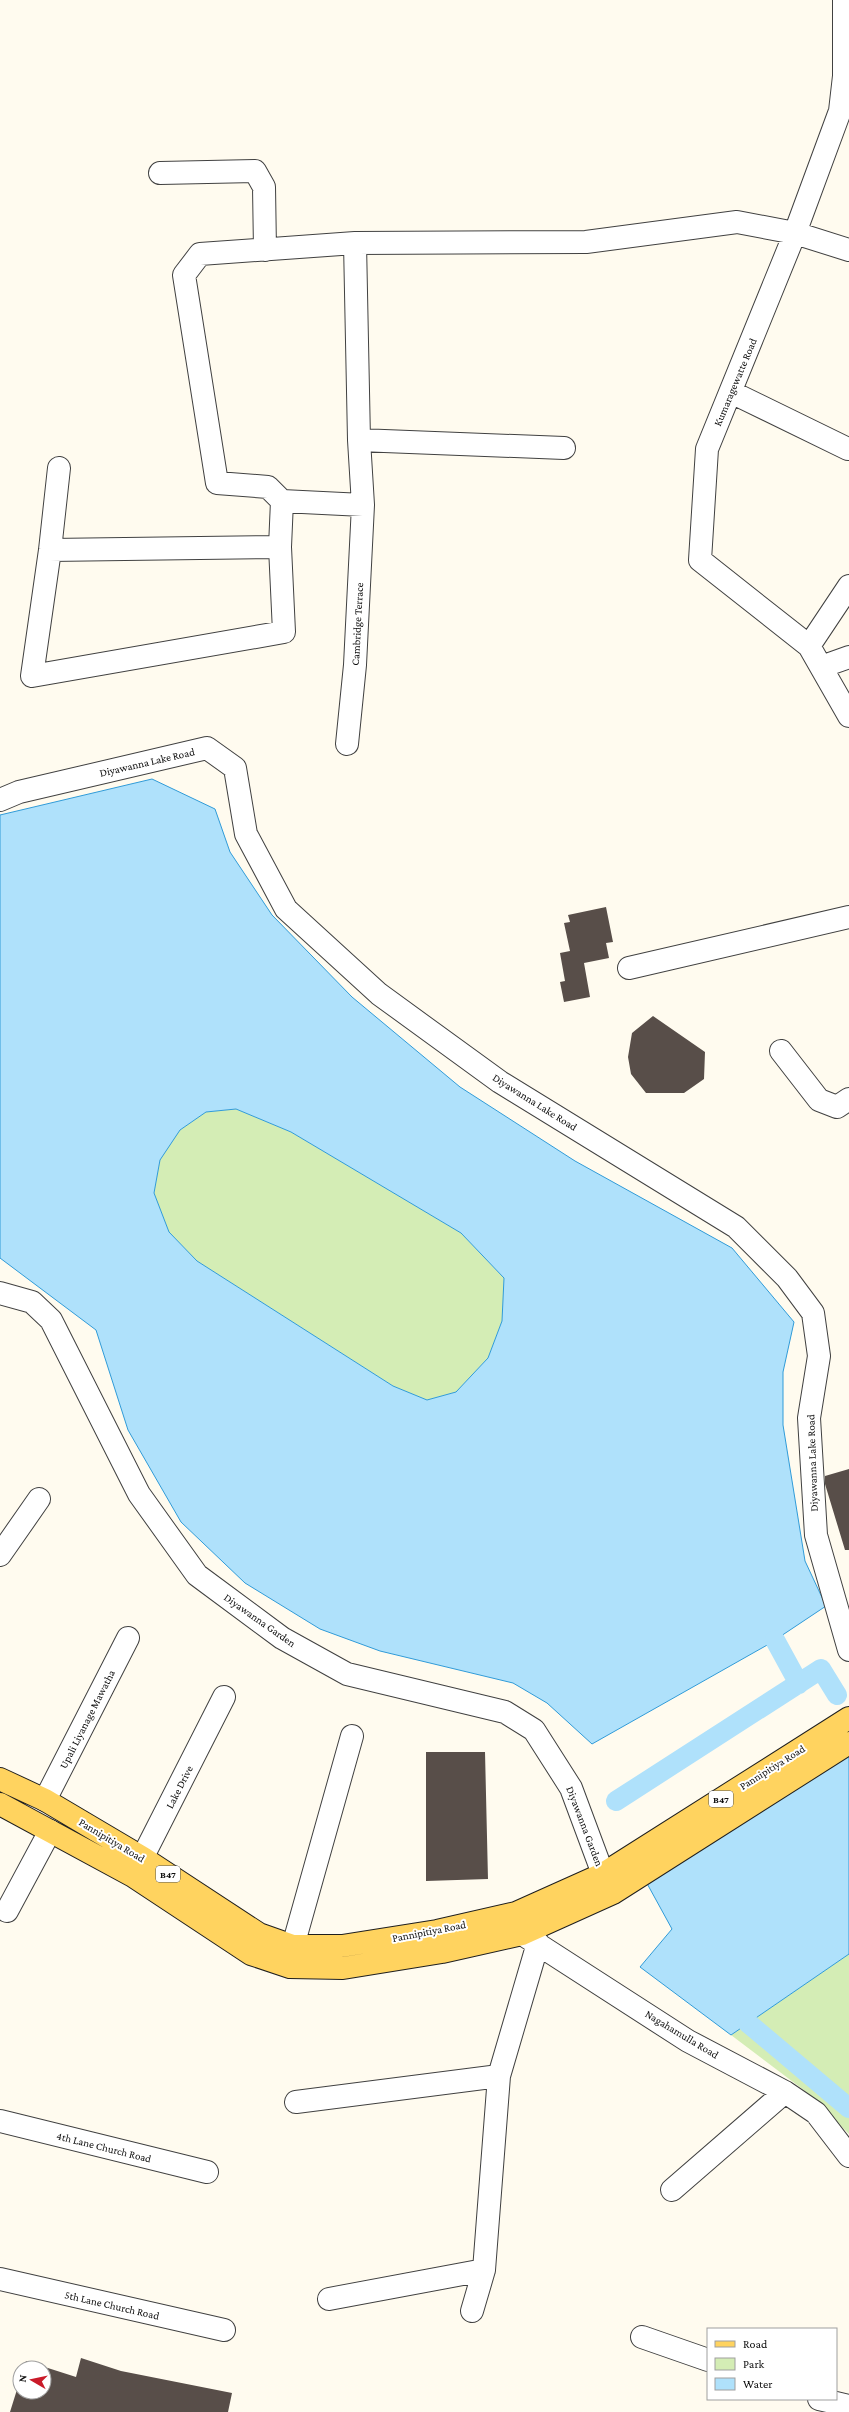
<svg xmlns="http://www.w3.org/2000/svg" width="849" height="2412" font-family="'Crimson Pro',serif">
<rect width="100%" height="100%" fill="#fffbef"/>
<path fill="#d4edb5" d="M236,1109L291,1132L461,1233L504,1278L502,1321L488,1358L456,1392L427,1400L393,1386L197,1261L169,1232L154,1193L160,1160L180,1130L206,1112Z
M849,1954V2134L805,2091L731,2035Z"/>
<path fill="#afe1fb" stroke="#309bd8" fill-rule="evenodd" d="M152,779L215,809L230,852L272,915L352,997L460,1087L575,1161L732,1248L794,1322L783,1372V1425L805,1561L826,1606L769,1644L592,1744L547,1703L513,1683L380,1651L320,1629L245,1583L181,1522L128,1430L96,1330L0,1258V815ZM236,1109L291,1132L461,1233L504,1278L502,1321L488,1358L456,1392L427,1400L393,1386L197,1261L169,1232L154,1193L160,1160L180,1130L206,1112Z
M849,1750V1954L731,2035L640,1967L672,1929L644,1878Z"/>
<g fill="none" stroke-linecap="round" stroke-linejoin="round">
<path stroke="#afe1fb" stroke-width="20" d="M775,1640L799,1684
M616,1801L821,1669L837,1695
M748,2023L849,2108"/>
</g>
<path fill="#584e49" d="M606,907L613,942L606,943L609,958L584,963L590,997L564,1002L560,982L565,981L560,953L570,951L564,923L570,922L568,915Z
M653,1016L705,1052L704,1079L684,1093H646L631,1074L628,1057L632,1033Z
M849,1469V1550H845L825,1484V1476Z
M426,1752H485L488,1879L426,1881Z
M81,2358L121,2371L232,2393L228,2412H10L20,2380V2392H44V2368H24L26,2361L76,2377Z"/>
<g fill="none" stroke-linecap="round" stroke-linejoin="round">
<defs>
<path id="minor" d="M844,0V76L840,111L795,233L707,449L700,560L809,646L849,716
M160,173L255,171L264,187L265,250
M731,392L848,449
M359,440L564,448
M59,468L50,550L32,676L284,632L280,547L282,501L268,487L217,483L184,275L200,254L355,243L586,242L737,222L795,233L849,250
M282,501L363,505
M50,550L280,547
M809,646L849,586
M821,667L849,657
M347,744L355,665L363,505L359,440L355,243
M0,800L19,792L207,748L235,768L246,834L286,909L379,994L500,1082L736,1227L787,1278L813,1313L819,1356L809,1418L816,1535L849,1650
M629,968L849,917
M781,1051L819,1100L837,1107L849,1099
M0,1293L32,1302L51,1320L139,1494L197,1575L282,1638L347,1674L505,1712L534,1730L571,1788L603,1874L612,1891
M0,1555L39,1499
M45,1800L128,1638
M134,1874L224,1697
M7,1911L50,1831
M517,1918L522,1934L688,2041L785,2092L816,2113L849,2156
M290,1964L293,1946L352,1736
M296,2102L499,2076
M0,2121L207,2172
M672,2190L785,2092
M0,2279L224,2330
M329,2299L484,2270
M472,2311L484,2270L499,2076L538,1943
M642,2337L708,2360
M819,2399L849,2406"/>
<path id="major" d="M0,1779L45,1800L143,1858L259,1934L293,1946H342L437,1931L516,1913L603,1874L849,1718
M0,1804L133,1876L251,1954L290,1967L343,1968L442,1952L522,1934L613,1893L849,1743"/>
</defs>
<use href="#minor" stroke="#414141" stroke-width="24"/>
<use href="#major" stroke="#1f1f1f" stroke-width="24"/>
<use href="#minor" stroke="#fff" stroke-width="22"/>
<use href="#major" stroke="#ffd35f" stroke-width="22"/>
</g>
<g text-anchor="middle" stroke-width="4" stroke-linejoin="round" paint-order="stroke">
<g fill="#fff" stroke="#565656" stroke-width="1">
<rect x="709" y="1791" width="24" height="16" rx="3"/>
<rect x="156" y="1866" width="24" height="16" rx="3"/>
</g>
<g font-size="10" font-weight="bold" fill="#0e0e0e">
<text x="721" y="1803">B47</text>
<text x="168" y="1878">B47</text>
</g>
<g font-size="11" fill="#0e0e0e" stroke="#fff">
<text transform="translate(735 382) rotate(-67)" y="4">Kumaragewatte Road</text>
<text transform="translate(357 624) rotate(-87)" y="4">Cambridge Terrace</text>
<text transform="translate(147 762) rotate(-13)" y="4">Diyawanna Lake Road</text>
<text transform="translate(535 1102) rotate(32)" y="4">Diyawanna Lake Road</text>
<text transform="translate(812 1463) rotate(-92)" y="4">Diyawanna Lake Road</text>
<text transform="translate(260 1620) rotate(35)" y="4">Diyawanna Garden</text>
<text transform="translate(87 1719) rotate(-63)" y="4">Upali Liyanage Mawatha</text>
<text transform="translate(772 1767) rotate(-32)" y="4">Pannipitiya Road</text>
<text transform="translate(179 1787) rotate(-63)" y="4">Lake Drive</text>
<text transform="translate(585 1826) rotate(69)" y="4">Diyawanna Garden</text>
<text transform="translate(112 1840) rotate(31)" y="4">Pannipitiya Road</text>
<text transform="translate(429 1931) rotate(-11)" y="4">Pannipitiya Road</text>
<text transform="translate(682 2034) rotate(31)" y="4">Nagahamulla Road</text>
<text transform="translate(104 2147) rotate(14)" y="4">4th Lane Church Road</text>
<text transform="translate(112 2305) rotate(13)" y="4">5th Lane Church Road</text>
</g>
</g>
<rect x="707" y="2328" width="130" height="72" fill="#ffffff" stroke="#9f9f9f"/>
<rect x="715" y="2341" width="20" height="6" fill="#ffd35f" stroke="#9f9f9f"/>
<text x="743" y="2348" font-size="12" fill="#0e0e0e">Road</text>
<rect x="715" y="2358" width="20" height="12" fill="#d4edb5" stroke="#9f9f9f"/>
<text x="743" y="2368" font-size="12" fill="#0e0e0e">Park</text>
<rect x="715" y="2378" width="20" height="12" fill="#afe1fb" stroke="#9f9f9f"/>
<text x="743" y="2388" font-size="12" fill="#0e0e0e">Water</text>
<g transform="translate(32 2380) rotate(279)"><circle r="19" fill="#ffffff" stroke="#9f9f9f"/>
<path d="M0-3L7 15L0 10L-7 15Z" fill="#ca1a29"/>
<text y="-6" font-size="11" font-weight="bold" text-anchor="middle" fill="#0e0e0e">N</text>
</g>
</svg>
